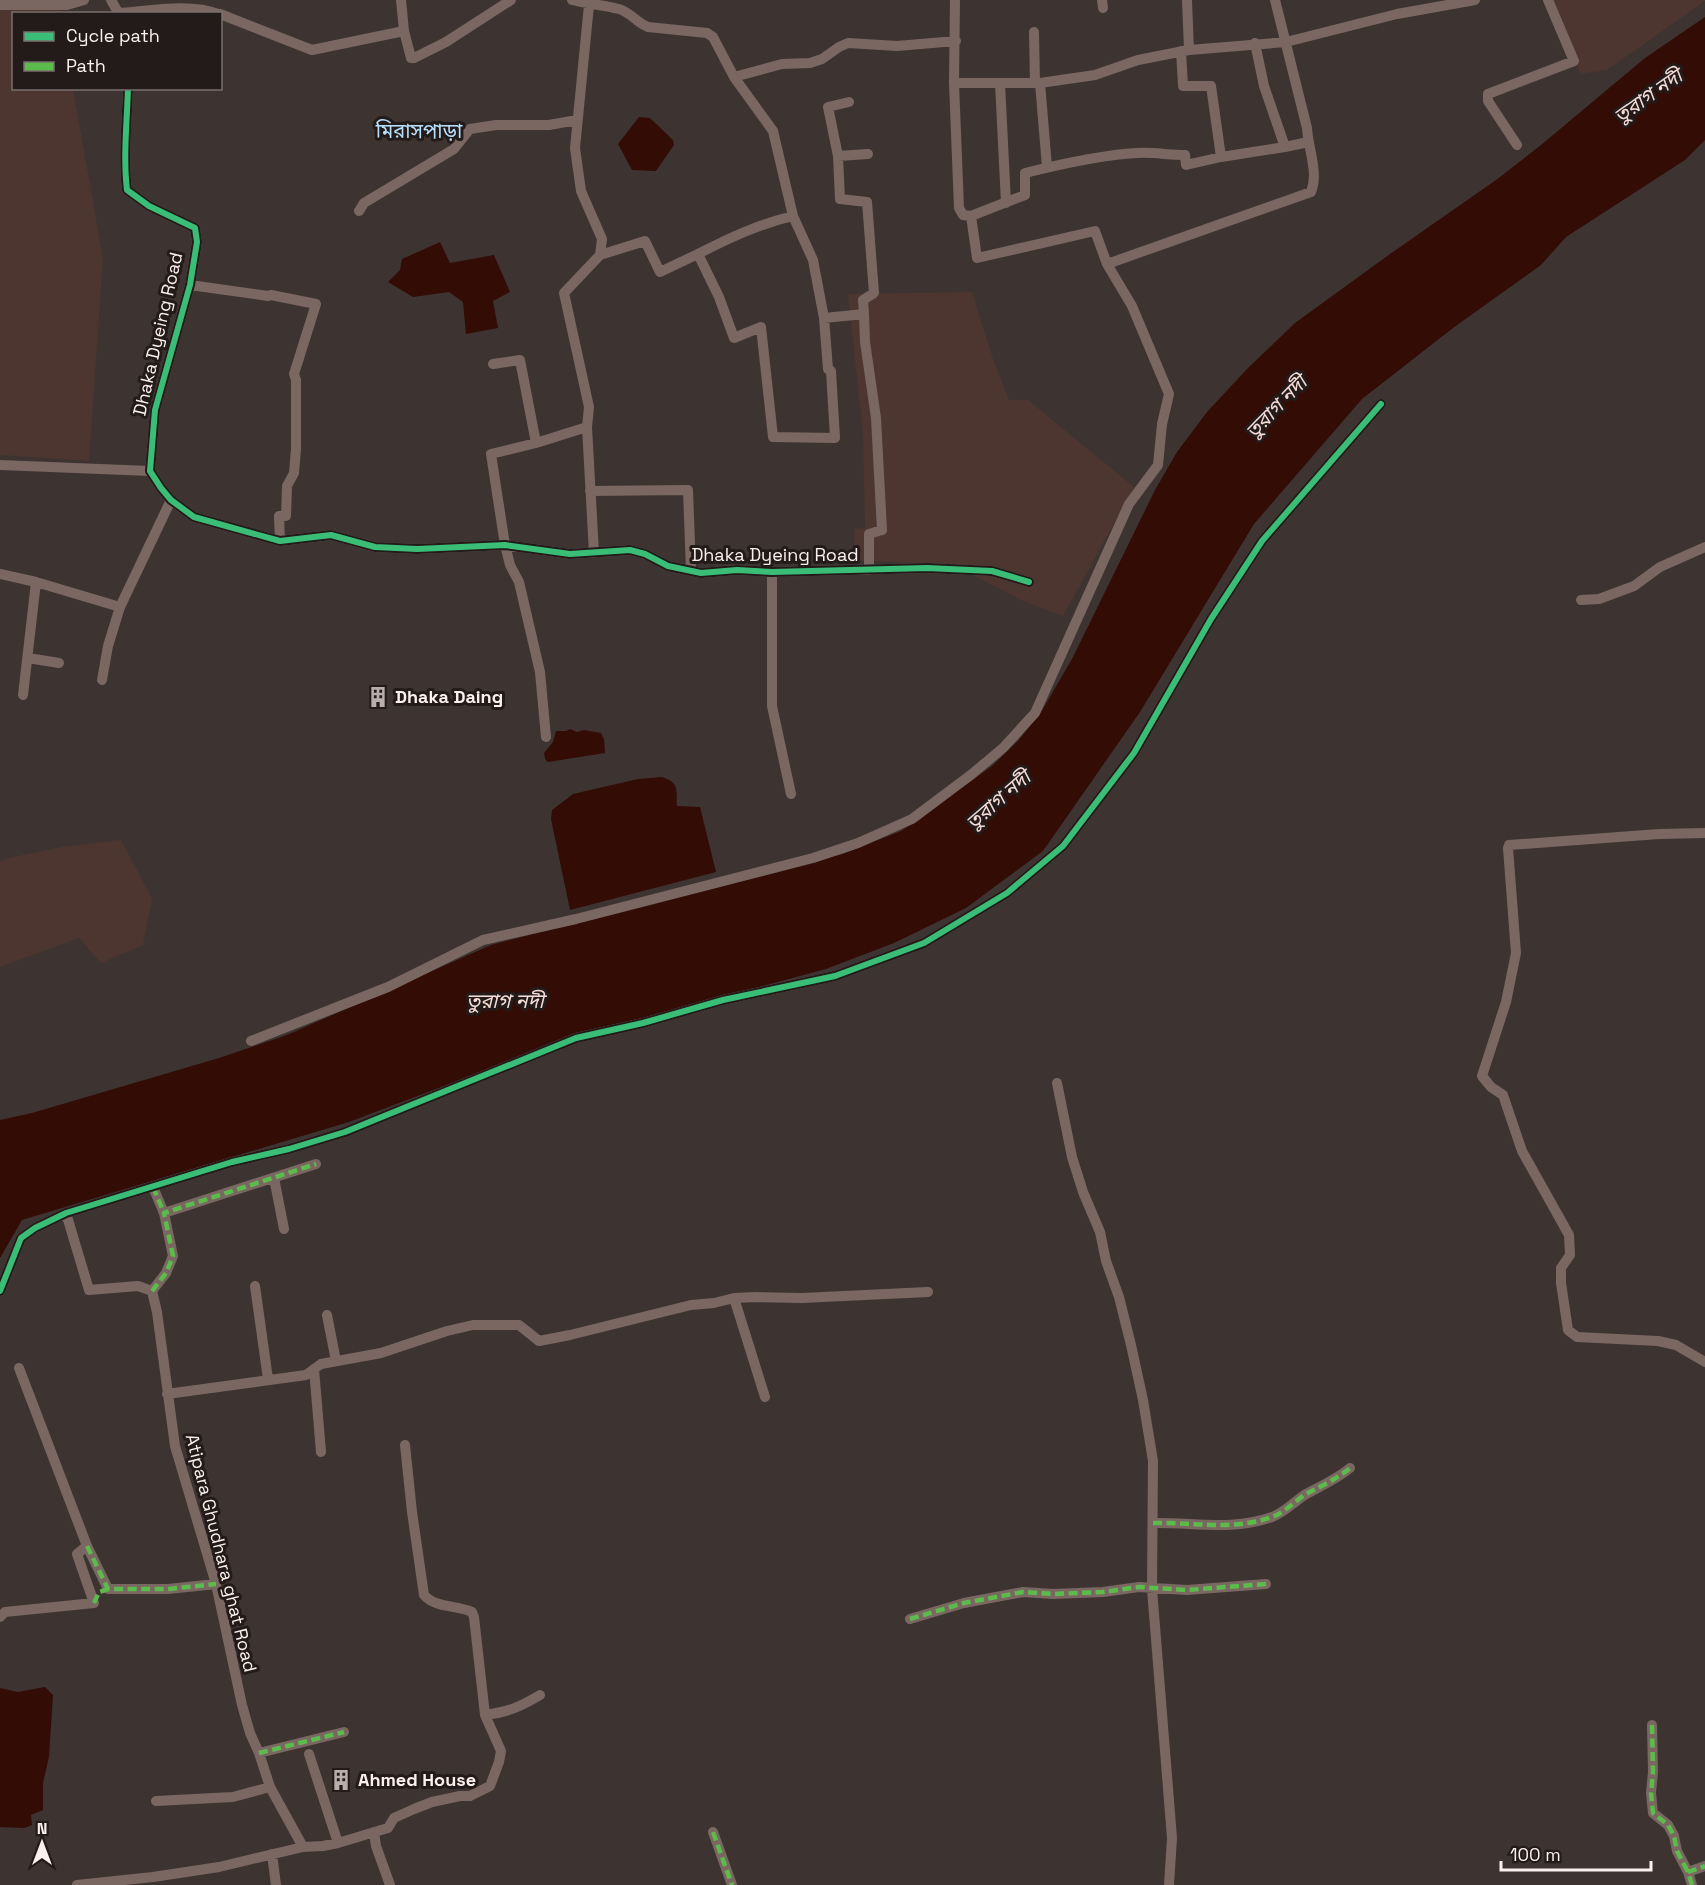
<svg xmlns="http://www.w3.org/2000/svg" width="1705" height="1885" font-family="'Space Grotesk','Noto Sans Bengali',sans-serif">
<rect width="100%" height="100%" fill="#3d3431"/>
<path fill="#4c362f" d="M0,0H58L60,13L14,14V88L73,89L103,259L89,461L0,455Z
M1546,0H1705V1L1607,70L1581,74Z
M972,292L993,359L1009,400H1028L1134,487L1063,616L1021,600L954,565L853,560L855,529L865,528L863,433L848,294Z
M121,840L152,898L143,945L101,963L79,938L0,967V862L9,858L61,847Z"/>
<path fill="#330c06" d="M1705,17V140L1685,160L1566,237L1541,265L1453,328L1362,399L1254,524L1140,712L1043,851L966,908L894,943L826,969L568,1039L349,1122L22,1220L0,1258V1120L32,1113L219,1058L287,1035L491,945L843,854L901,831L992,766L1018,741L1043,709L1073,657L1155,490L1177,452L1207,412L1247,369L1295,323L1390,254L1496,180L1541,145L1645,58Z
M639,117L650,118L673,140L674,145L656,171L632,170L618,144Z
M440,242L450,263L494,255L510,292L493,301L498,328L466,334L463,302L449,292L413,297L388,282L400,270L402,259Z
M570,729L577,732L584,730L601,733L604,739L605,753L548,762L545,759L544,753L553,742L556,731H566Z
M662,777C680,783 676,790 677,806L700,807L716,872L570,910L551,819L552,810L573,794L638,779Z
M45,1687L53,1695L49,1757L43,1783V1810L31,1815L32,1825L24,1828L0,1827V1688L18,1692Z"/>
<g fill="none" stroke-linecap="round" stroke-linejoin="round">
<path stroke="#7a6762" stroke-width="10" d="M111,0L119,14
M401,0L404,31
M572,0C587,4 604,5 619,9C630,12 637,23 648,27L707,33L713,37L734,77L782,64L810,63L822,59L839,47L848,43L897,46L956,41
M955,0L954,83L959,208L963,215L971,216L977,258L1095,231L1107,264L1311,192C1319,173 1308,148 1307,128L1275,0
M1102,0L1103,8
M1187,0L1189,50
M0,5H67L84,0
M589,5L575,148L581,191L602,239L600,255L564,293L589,407L587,427L594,553
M119,13C148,11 191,3 218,14
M220,14L312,50L404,31L411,58H414L446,42L511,0
M1034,32L1035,83
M1181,51L1183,86H1211L1221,157
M734,77L773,131L793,216
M954,83H1040L1095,75L1138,60L1189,50L1286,42L1397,14L1475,0
M1000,83L1006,203
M1040,83L1047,167
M128,88C127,122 123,157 127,190L149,206L195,228L197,242L190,285L155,410L150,471L161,488L171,500L194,517L280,541L331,535L375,547L417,549L505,545L570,554L630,550L645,554L668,566L701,573L737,570L772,572L927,568L992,571L1029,582
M1517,145L1488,101V94L1574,61L1548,0
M1285,147L1308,142
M838,156L828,107L849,102
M359,211L364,203L454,149L470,129L496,125H549L577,120
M971,216L1025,195V173C1061,164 1100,155 1137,153C1153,152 1169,155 1185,155L1186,165L1221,157L1285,147L1264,86L1255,43
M698,254C729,238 759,224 793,216L813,260L824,318
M600,255L645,241L660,272L698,254L719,297L734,338L761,327L773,437L835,438L831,371L828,369L824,318L864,314L865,342L876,418L882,530L869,534V570
M190,285L268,296L271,295L316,304L294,374L296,380V449L294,473L287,486L286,516H279L280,541
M864,314L863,300L874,293L867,202L840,199L838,156L868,154
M493,364L520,360L536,443
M0,465L150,471
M590,491L688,490L691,571
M772,572V706L791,794
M0,574L36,582L120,607
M1581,600L1599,599L1634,586L1660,567L1705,547
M28,658L59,663
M102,680L108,646L120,607L171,500
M23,695L36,582
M546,737L540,672L519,582L510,565L505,545L491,454L536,443L587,427
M1705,833L1659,834L1509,845L1508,848L1516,953L1506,1002L1482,1076L1491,1087L1503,1095L1522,1151L1569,1235L1570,1255L1561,1268V1283L1568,1330L1577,1337L1658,1341L1676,1345L1705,1362
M251,1041L388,987L483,940L576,919L813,858L858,843L912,819L972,774L1003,748L1035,713L1129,504L1158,465L1162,424L1169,394L1132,306L1107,264
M1057,1083L1072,1157L1083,1192L1100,1232L1106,1261L1119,1297L1131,1345L1143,1400L1153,1461L1152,1589L1172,1838L1169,1885
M274,1178L284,1229
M153,1187L164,1213
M66,1213L89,1290L138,1286L152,1291
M255,1286L268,1379
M0,1291L21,1238L35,1228L66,1213L232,1162L289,1149L345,1132L576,1038L643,1023L723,1000L835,976L924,943L1007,893L1063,846L1134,753L1211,619L1262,541L1381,404
M152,1291L157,1312L175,1446L216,1584L242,1705L250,1733L259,1753L270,1787L303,1847
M152,1291L166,1273L173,1256L164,1213L316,1164
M734,1298L765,1397
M327,1315L336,1361
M19,1368L87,1546L77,1554L94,1603
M314,1369L321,1452
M167,1394L306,1375L321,1364L381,1353L447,1331L473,1325H519L539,1341L570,1335L691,1305L714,1303L734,1298L756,1297L802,1298L928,1292
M1153,1523C1193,1522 1233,1531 1272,1517C1284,1513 1295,1501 1306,1494C1321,1486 1337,1479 1350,1468
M87,1546L108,1589H168L216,1584
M0,1617L5,1612L94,1603
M910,1619L964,1603L1023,1592L1053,1594L1103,1592L1139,1587L1187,1590L1266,1584
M485,1715C508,1712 520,1707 540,1695
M1652,1725L1653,1772L1651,1793L1653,1813L1668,1825L1674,1836L1677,1851L1688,1872
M259,1753L344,1732
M309,1754L338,1843
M156,1801L233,1797L270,1787
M374,1832L376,1846L390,1885
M713,1832L732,1885
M272,1854L276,1885
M77,1885L153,1877L219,1867L303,1847L323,1846L338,1843L388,1828L394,1818L414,1809L432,1802L460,1796H470L490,1786L499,1762L501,1751L485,1715L474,1617L472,1612C457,1605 435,1608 424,1595L412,1512L405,1445
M1692,1885L1688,1872L1705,1866"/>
<path stroke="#5cbc4b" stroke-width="4.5" stroke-dasharray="9 4.5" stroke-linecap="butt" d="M153,1187L164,1213
M152,1291L166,1273L173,1256L164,1213L316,1164
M1153,1523C1193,1522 1233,1531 1272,1517C1284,1513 1295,1501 1306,1494C1321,1486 1337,1479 1350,1468
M87,1546L108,1589H168L216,1584
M94,1603L99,1592L108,1589
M910,1619L964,1603L1023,1592L1053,1594L1103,1592L1139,1587L1187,1590L1266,1584
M1652,1725L1653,1772L1651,1793L1653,1813L1668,1825L1674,1836L1677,1851L1688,1872
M259,1753L344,1732
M713,1832L732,1885
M1692,1885L1688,1872L1705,1866"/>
<defs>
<path id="cycleway" d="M128,88C127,122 123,157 127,190L149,206L195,228L197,242L190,285L155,410L150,471L161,488L171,500L194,517L280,541L331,535L375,547L417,549L505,545L570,554L630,550L645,554L668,566L701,573L737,570L772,572L927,568L992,571L1029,582
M0,1291L21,1238L35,1228L66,1213L232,1162L289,1149L345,1132L576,1038L643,1023L723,1000L835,976L924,943L1007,893L1063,846L1134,753L1211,619L1262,541L1381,404"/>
</defs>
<use href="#cycleway" stroke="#231b19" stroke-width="10"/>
<use href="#cycleway" stroke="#3abd76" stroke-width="6"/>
</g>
<defs>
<symbol id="building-bare" viewBox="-9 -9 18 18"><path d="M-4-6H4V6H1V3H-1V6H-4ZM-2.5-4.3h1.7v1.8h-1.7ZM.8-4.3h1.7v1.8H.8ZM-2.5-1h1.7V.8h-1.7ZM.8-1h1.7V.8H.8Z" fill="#b9aeab" stroke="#231b19" stroke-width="2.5" paint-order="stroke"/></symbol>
</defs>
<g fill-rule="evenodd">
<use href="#building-bare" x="363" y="682" width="30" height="30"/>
<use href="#building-bare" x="326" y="1765" width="30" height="30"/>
</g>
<g text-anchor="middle" stroke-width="6" stroke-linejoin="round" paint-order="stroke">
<g font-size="18" fill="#fcf0ec" stroke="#231b19">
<text transform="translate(158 334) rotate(-77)" y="6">Dhaka Dyeing Road</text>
<text x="775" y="561">Dhaka Dyeing Road</text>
<text transform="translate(221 1553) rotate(76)" y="6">Atipara Ghudhara ghat Road</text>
</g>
<g font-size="18" font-weight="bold" fill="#fcf0ec" stroke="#231b19" text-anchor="start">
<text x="395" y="703">Dhaka Daing</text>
<text x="358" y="1786">Ahmed House</text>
</g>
<g font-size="20" font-style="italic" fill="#f5dcd6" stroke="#231b19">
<text transform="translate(1648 96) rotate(-35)" y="7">তুরাগ নদী</text>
<text transform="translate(1276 407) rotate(-46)" y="7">তুরাগ নদী</text>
<text transform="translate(998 800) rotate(-41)" y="7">তুরাগ নদী</text>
<text x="505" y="1008">তুরাগ নদী</text>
</g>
<g font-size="20" fill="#b6e0fd" stroke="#231b19">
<text x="419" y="138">মিরাসপাড়া</text>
</g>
</g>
<rect x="12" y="12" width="210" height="78" fill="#231b19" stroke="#7a706d" stroke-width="1.5"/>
<rect x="24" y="32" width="30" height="9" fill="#3abd76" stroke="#7a706d" stroke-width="1.5"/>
<text x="66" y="42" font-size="18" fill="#fcf0ec">Cycle path</text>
<rect x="24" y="62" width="30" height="9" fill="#5cbc4b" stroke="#7a706d" stroke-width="1.5"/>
<text x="66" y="72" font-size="18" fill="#fcf0ec">Path</text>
<g transform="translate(42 1843)" stroke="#231b19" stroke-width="4.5" paint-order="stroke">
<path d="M0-4.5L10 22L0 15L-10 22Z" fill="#fcf0ec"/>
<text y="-9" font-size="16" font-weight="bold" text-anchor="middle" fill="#fcf0ec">N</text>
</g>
<path d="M1501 1861v9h150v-9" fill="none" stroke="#fcf0ec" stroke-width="3"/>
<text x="1510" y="1861" font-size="18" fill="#fcf0ec" stroke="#231b19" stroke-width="4.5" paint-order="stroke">100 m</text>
</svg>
